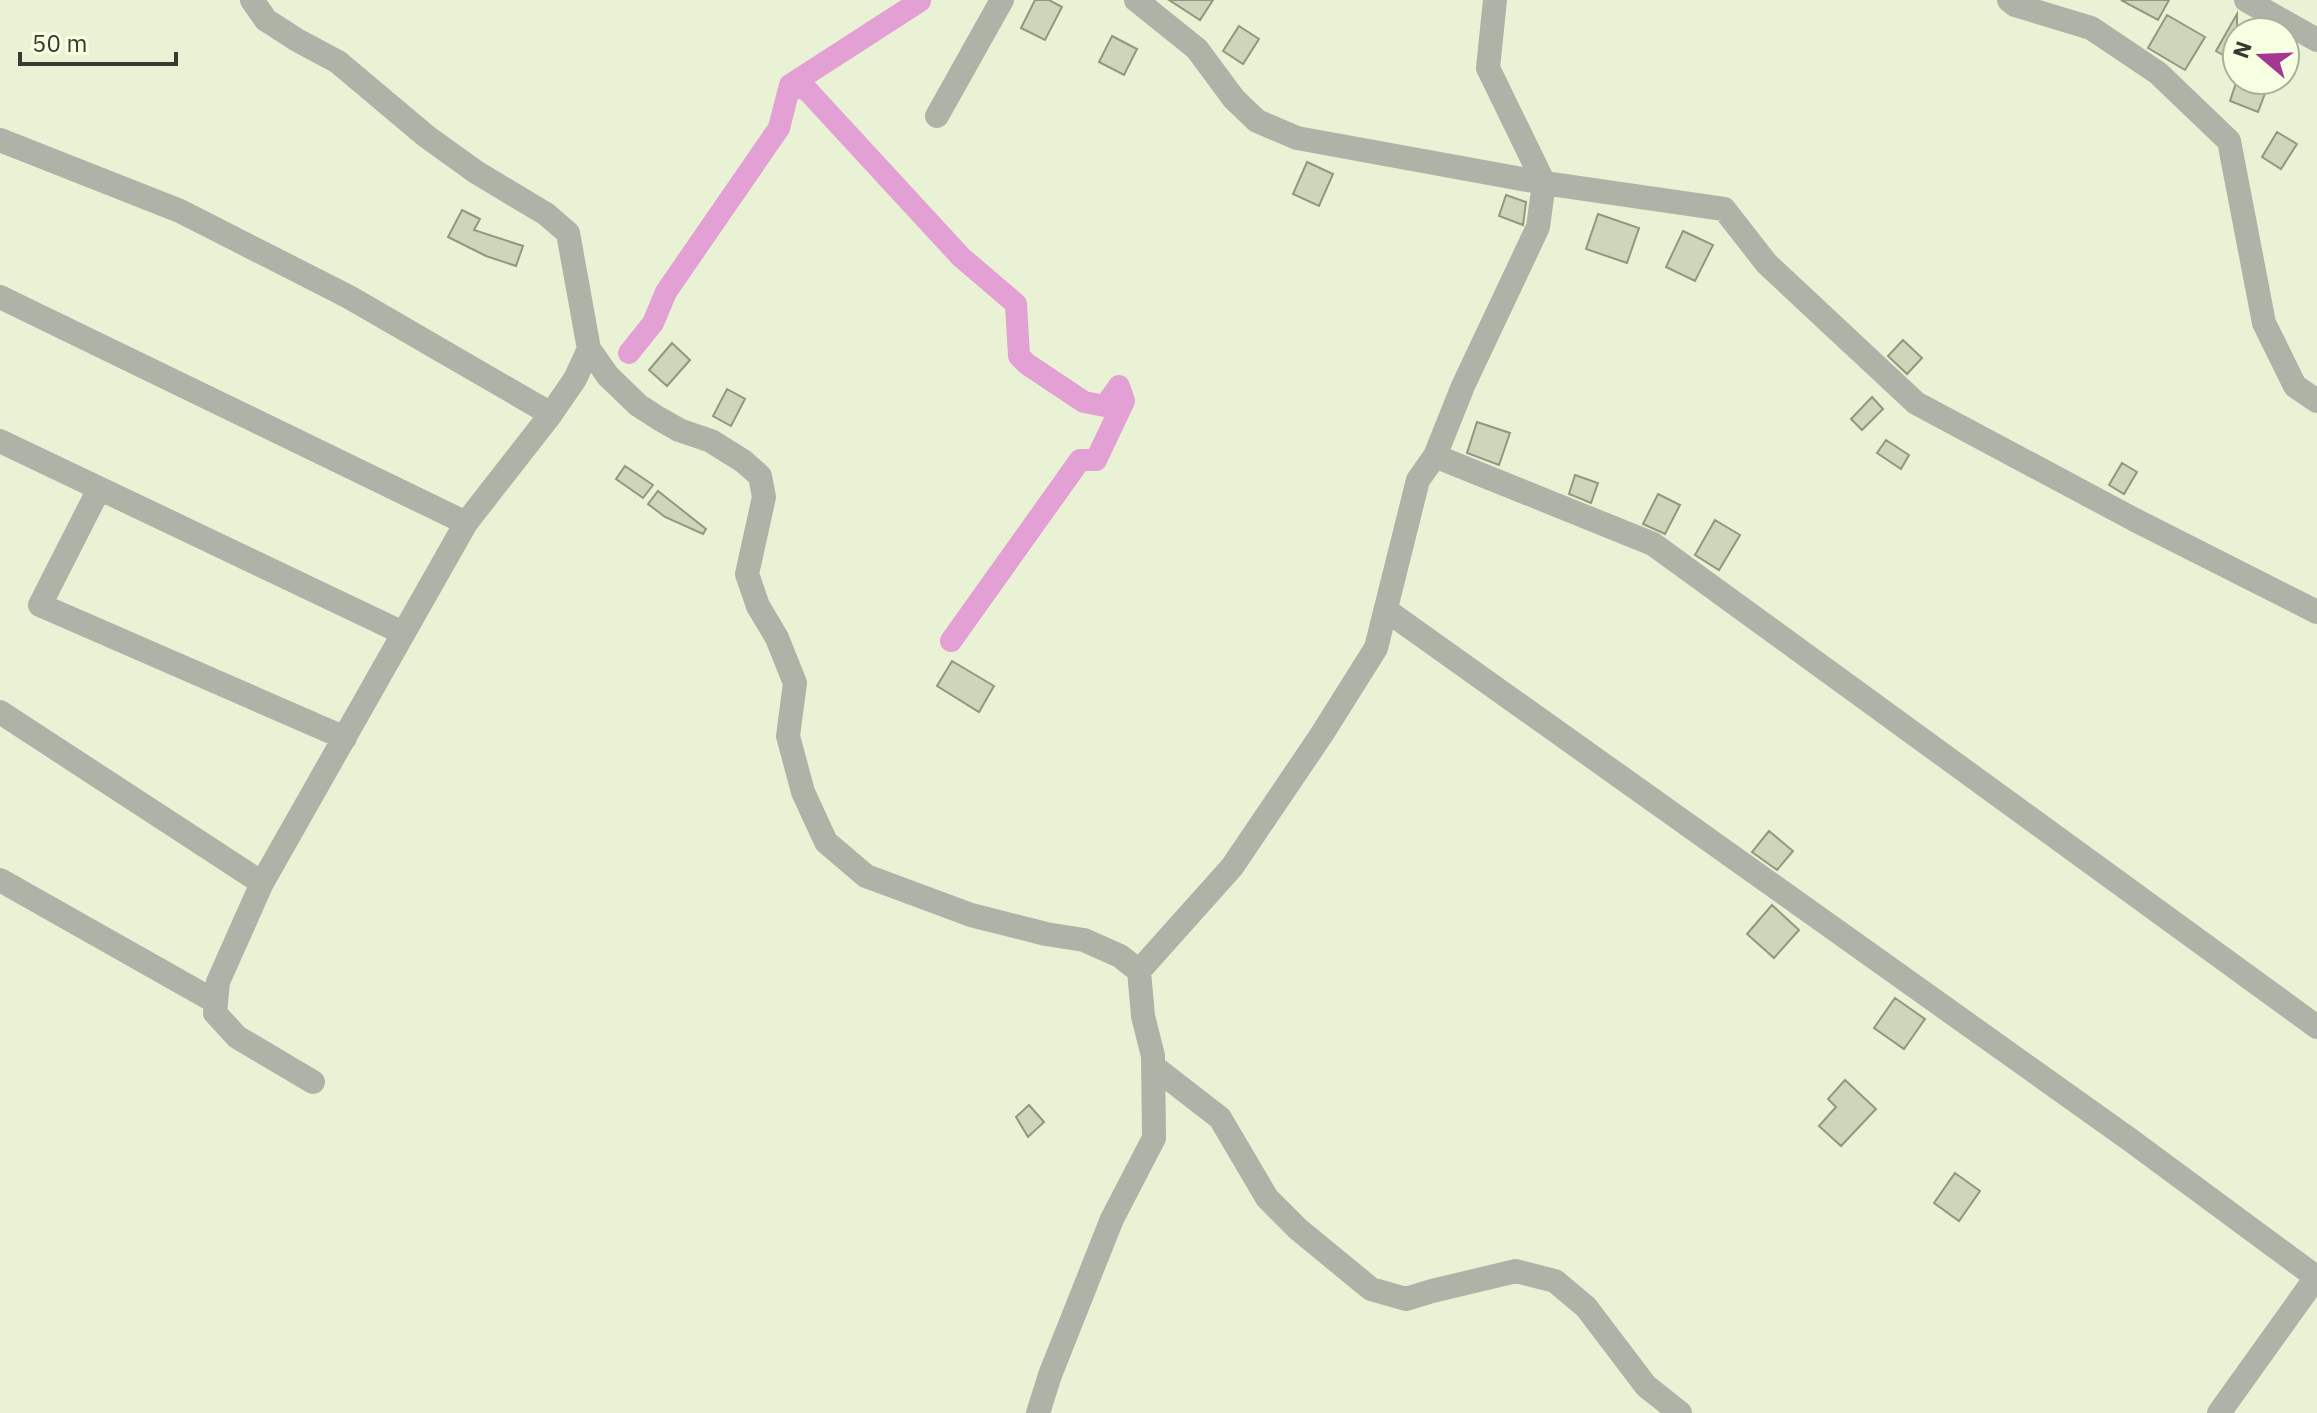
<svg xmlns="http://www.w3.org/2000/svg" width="2317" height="1413" font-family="'IBM Plex Sans',sans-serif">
<rect width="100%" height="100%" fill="#e9f2d5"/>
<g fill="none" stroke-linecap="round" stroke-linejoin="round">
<path stroke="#e2a0d4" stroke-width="22" d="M790,85L807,90L961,257L1016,304L1019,356L1027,364L1084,402L1105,406L1119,386L1124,401L1096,460H1080L951,641
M629,353L653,323L666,292L779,128L790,85L920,1"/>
</g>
<path fill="#cdd6ba" stroke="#90987e" stroke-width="2" d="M1035,0H1049L1062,7L1045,40L1021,28Z
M1169,0H1213L1200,20Z
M2121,0H2169L2158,20Z
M2237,14V63L2216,51Z
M2167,15L2205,37L2185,70L2148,48Z
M1239,26L1259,39L1243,64L1223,51Z
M1112,36L1137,49L1124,75L1099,62Z
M2237,80H2270L2258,112L2230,101Z
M2277,132L2297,144L2281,169L2262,157Z
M1307,162L1333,174L1319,206L1293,194Z
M1506,195L1526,202L1523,225L1499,216Z
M462,210L480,219L474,230L523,246L516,266L486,256L448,237Z
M1598,214L1639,228L1627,263L1586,249Z
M1683,231L1713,245L1695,281L1666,267Z
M1903,340L1922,358L1907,374L1888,356Z
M672,343L690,360L667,386L649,370Z
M727,389L745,399L731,426L713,416Z
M1872,397L1883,409L1862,430L1851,419Z
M1477,422L1510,433L1499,465L1467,453Z
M1886,440L1909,455L1901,469L1877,453Z
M2122,463L2137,472L2124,494L2109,485Z
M625,466L653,485L643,498L616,479Z
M1575,475L1598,483L1591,503L1569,494Z
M658,491L706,529L703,534L665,517L648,504Z
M1658,494L1680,505L1665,534L1643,524Z
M1715,520L1740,535L1719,570L1695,555Z
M952,661L994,686L979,712L937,686Z
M1769,831L1793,851L1777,870L1752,852Z
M1772,905L1799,930L1774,958L1747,934Z
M1895,998L1925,1019L1904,1049L1874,1028Z
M1845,1080L1876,1109L1841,1146L1819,1126L1836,1107L1828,1099Z
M1029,1105L1044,1122L1028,1137L1016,1117Z
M1955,1173L1980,1191L1959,1221L1934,1203Z"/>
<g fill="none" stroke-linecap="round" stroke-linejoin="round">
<path stroke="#afb3a7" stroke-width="24" d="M252,0L266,20L297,40L338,62L426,136L476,172L546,214L568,233L589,349L608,376L638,405L658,418L679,430L711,441L743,461L760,476L764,497L747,574L758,606L777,638L795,683L788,736L803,792L826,842L866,876L971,915L1046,934L1084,940L1120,956L1139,971
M1136,0L1197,49L1234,99L1257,121L1297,138L1544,183L1724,209L1767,264L1916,403L2135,520L2317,612
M2009,0L2015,5L2091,28L2158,73L2229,141L2264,323L2295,386L2317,401
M2246,0L2317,40
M937,116L1002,0
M0,140L180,211L349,297L551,414
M0,297L466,523
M0,441L403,633
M1435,456L1653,544L2317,1027
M99,489L40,605L345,738
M1386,610L2129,1139L2316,1277
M0,712L262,883
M0,880L216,1002
M1153,1066L1220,1118L1267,1198L1298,1229L1371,1289L1406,1299L1432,1291L1516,1271L1555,1281L1586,1307L1646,1386L1680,1413
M313,1082L237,1037L215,1013L218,982L262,883L466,523L551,414L575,379L589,349
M1038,1413L1050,1375L1112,1219L1154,1138L1153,1056L1143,1016L1139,971L1232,867L1322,734L1376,648L1418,480L1435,456L1463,386L1538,227L1544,183L1488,68L1495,0
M2219,1413L2317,1276"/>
</g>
<g transform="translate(2261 56) rotate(289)"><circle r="38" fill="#f6ffe2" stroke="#aab19a" stroke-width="2"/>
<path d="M0-6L14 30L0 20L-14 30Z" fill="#a53794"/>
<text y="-12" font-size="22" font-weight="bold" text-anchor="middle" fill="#373b2f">N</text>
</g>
<path d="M20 52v12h156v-12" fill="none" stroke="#373b2f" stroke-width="4"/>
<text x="32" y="52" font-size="24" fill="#373b2f" stroke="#f6ffe2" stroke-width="6" paint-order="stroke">50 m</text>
</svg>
